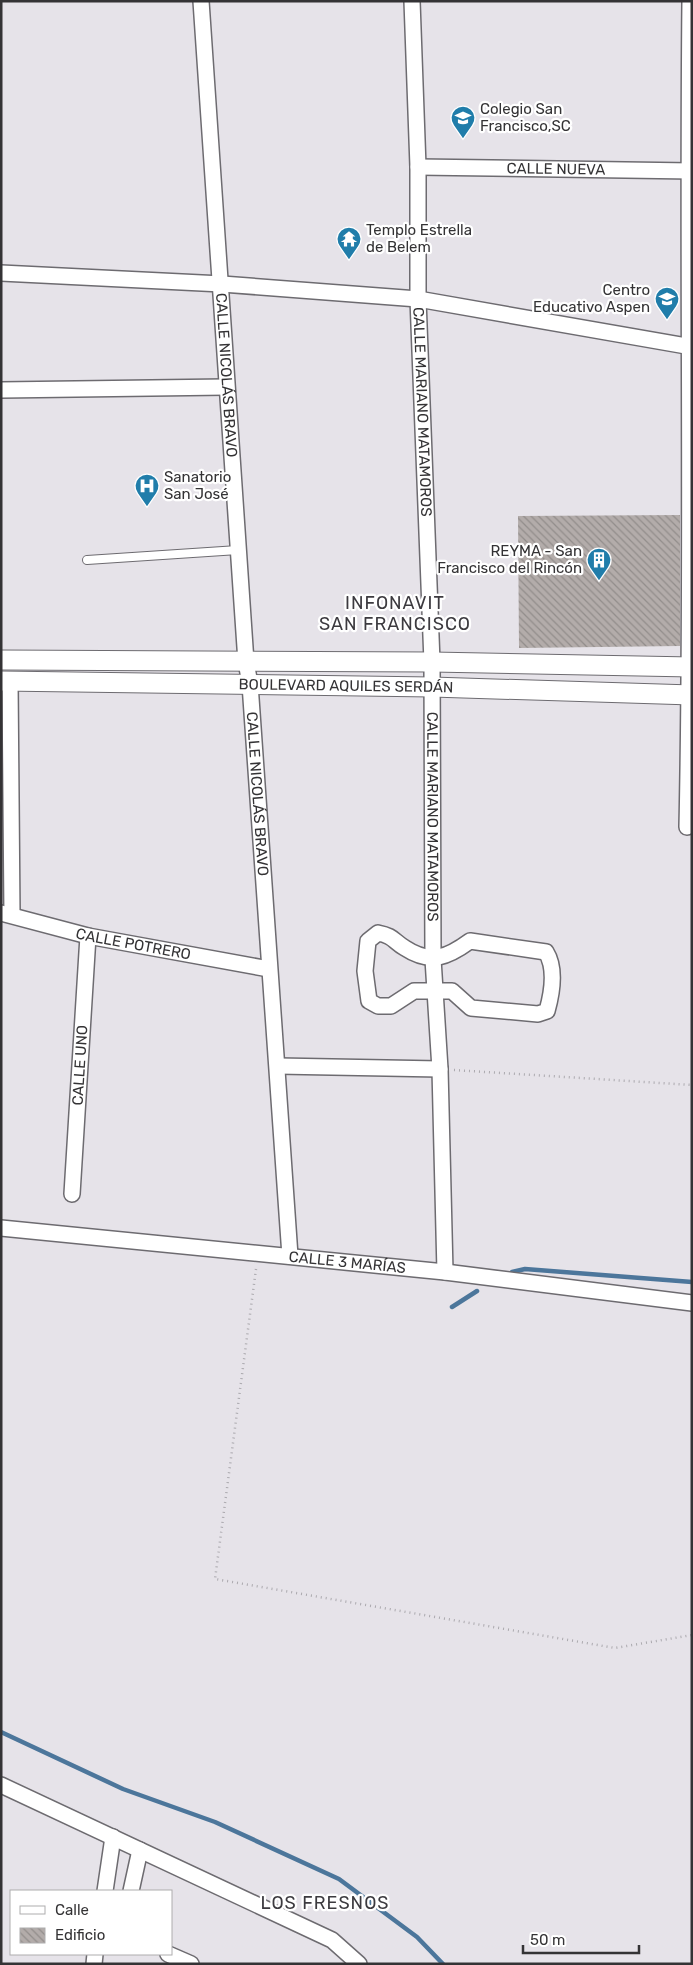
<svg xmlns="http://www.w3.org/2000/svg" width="693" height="1965" font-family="Rubik,sans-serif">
<defs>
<pattern id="building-back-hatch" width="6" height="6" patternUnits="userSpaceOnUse" patternTransform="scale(1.25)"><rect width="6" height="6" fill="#b3acaa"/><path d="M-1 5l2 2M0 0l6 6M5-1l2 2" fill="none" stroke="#928d8b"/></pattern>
</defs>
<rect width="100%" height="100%" fill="#e6e3e9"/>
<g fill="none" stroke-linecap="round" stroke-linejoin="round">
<path stroke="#4c769b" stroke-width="4.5" d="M512,1272L525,1269L692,1282
M452,1307L477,1291
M1,1732L123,1789L215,1822L339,1879L417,1937L443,1964"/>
</g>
<path fill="url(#building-back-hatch)" d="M680,515V646L519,648L518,516Z"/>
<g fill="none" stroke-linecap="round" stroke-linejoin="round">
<defs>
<path id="service" d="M87,560L238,550"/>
<g id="minor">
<path id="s1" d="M201,1C217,221 230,442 246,662L250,684C262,875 278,1065 290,1256"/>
<path id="s2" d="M412,1L418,167V299L432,662L433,959L440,1069L445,1272"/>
<path id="s3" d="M418,167L692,171"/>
<path d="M1,273L222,284L418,299L692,347"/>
<path d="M1,390L226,387"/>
<path d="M10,681L12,915"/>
<path d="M687,827C693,552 687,276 690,1"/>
<path id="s4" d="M1,913L88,936L269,969"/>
<path d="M378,933C394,936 393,941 405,948C431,965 448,957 470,941L546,952C556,968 552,993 547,1011L538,1014L471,1008L452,991H414L391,1006H378L369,1001L365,971L368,941Z"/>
<path d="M278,1066L440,1069"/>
<path id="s5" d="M72,1194L88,936"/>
<path id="s6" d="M1,1228L445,1272L692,1303"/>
<path d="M1,1785L332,1940L359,1964"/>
<path d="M105,1891L113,1837"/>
<path d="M131,1891L140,1850"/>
<path d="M168,1954L191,1964"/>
<path d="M94,1964L95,1954"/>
</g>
<g id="tertiary">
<path d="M1,660L432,662L692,667"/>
<path id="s7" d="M1,681L432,687L692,695"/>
</g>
</defs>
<use href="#service" stroke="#6d6b70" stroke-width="10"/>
<use href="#minor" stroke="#6d6b70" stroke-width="18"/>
<use href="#tertiary" stroke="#6d6b70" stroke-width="21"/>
<path stroke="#aba9ae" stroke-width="2.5" stroke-dasharray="1 4" stroke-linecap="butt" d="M454,1070L692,1085
M256,1269L215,1579L615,1648L692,1635"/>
<use href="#service" stroke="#fff" stroke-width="8"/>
<use href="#minor" stroke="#fff" stroke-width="15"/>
<use href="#tertiary" stroke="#fff" stroke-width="19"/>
</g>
<defs>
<symbol id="school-pin" viewBox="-11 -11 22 30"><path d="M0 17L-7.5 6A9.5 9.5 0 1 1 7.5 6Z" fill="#207daa" stroke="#fff"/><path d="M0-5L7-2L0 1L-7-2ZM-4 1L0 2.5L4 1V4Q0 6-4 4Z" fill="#fff"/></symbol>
<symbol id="temple-pin" viewBox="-11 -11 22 30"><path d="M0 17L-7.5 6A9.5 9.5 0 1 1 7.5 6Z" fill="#207daa" stroke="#fff"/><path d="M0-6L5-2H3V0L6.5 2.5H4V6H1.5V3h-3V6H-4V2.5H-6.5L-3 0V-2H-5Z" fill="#fff"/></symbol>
<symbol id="hospital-pin" viewBox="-11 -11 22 30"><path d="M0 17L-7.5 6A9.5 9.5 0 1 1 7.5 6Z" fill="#207daa" stroke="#fff"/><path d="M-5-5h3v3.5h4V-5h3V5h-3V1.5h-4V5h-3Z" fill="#fff"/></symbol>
<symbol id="building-pin" viewBox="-11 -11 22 30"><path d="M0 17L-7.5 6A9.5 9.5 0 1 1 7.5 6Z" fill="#207daa" stroke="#fff"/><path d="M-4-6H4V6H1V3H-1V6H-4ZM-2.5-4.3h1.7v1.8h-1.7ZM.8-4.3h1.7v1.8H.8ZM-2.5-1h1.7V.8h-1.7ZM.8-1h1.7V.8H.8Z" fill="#fff"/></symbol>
</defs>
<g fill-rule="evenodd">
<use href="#school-pin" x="449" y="104" width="28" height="38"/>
<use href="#temple-pin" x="335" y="225" width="28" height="38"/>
<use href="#school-pin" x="653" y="285" width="28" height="38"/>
<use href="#hospital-pin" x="133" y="472" width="28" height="38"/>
<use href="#building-pin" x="585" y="546" width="28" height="38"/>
</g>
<g text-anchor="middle" stroke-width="4.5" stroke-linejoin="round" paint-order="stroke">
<g font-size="15" fill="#343335" stroke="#fff" text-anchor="start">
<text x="480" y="114">Colegio San<tspan x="480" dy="17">Francisco,SC</tspan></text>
<text x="366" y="235">Templo Estrella<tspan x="366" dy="17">de Belem</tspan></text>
<text x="650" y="295" text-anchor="end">Centro<tspan x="650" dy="17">Educativo Aspen</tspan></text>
<text x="164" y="482">Sanatorio<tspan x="164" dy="17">San José</tspan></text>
<text x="582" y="556" text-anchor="end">REYMA - San<tspan x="582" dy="17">Francisco del Rincón</tspan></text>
</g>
<g font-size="15" fill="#343335" stroke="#fff">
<text dy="5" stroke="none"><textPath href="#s3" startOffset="138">CALLE NUEVA</textPath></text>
<text dy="5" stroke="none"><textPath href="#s1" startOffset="375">CALLE NICOLÁS BRAVO</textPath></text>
<text dy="5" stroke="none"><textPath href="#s2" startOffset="411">CALLE MARIANO MATAMOROS</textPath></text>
<text dy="5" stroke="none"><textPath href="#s7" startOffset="345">BOULEVARD AQUILES SERDÁN</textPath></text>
<text dy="5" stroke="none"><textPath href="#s1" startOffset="795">CALLE NICOLÁS BRAVO</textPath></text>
<text dy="5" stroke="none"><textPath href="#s2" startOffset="816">CALLE MARIANO MATAMOROS</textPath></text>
<text dy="5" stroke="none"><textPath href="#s4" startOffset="136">CALLE POTRERO</textPath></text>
<text dy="5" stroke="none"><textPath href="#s5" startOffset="129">CALLE UNO</textPath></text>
<text dy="5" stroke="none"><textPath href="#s6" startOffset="348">CALLE 3 MARÍAS</textPath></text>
</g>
<g font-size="18" letter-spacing="1" fill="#3c3a3f" stroke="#fff">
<text x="395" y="609">INFONAVIT<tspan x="395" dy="21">SAN FRANCISCO</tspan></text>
<text x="325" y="1909">LOS FRESNOS</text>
</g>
</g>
<rect width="693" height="1965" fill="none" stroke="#343335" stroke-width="5"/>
<rect x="10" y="1890" width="162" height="65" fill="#ffffff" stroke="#aeadae"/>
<rect x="20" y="1906" width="25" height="8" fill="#ffffff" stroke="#aeadae"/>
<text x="55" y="1915" font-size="15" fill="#343335">Calle</text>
<rect x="20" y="1928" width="25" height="15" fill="url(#building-back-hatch)" stroke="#aeadae"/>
<text x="55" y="1940" font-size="15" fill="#343335">Edificio</text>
<path d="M523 1945v8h116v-8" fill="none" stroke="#343335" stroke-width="2.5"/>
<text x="530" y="1945" font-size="15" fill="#343335" stroke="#ffffff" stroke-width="4" paint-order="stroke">50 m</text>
</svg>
